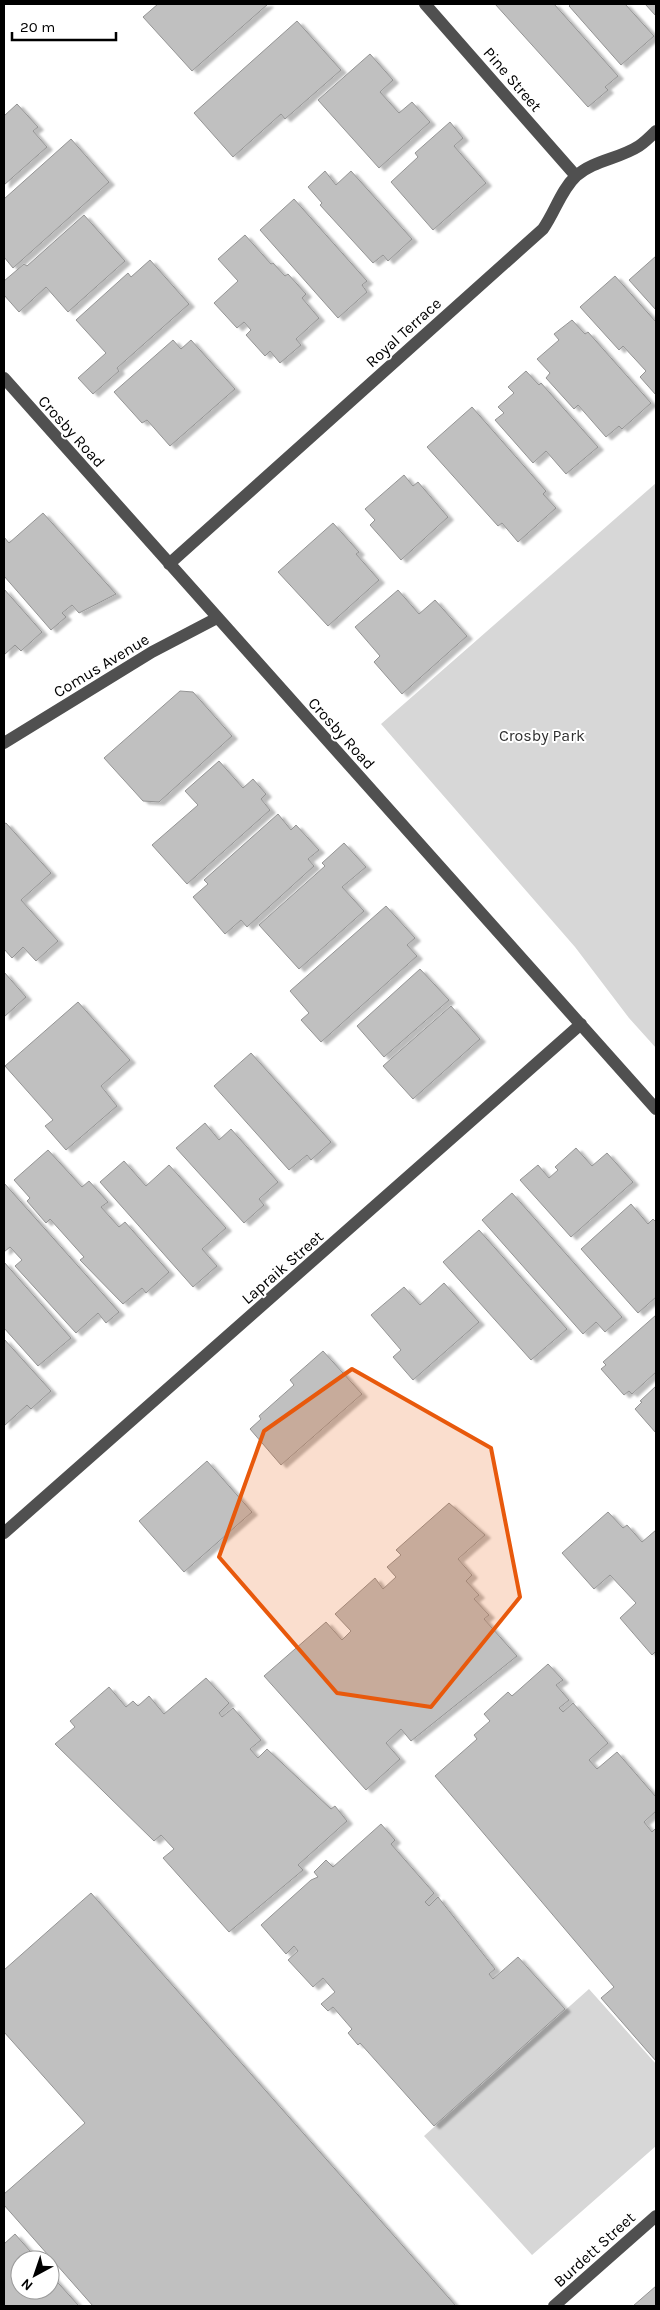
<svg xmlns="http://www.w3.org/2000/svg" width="660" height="2310" font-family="Karla,sans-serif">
<defs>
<filter id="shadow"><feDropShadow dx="5.5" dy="3" stdDeviation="1" flood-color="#0004"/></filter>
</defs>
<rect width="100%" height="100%" fill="#fff"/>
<path fill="#d7d7d7" d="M656,483V1048L629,1018L575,947L381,724Z
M589,1989L656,2064V2146L532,2255L424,2136Z"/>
<path fill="#c0c0c0" stroke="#949494" filter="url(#shadow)" d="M158,4H268L192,71L143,17Z
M495,4H554L618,76L605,87L608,90L588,107Z
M571,4H625L654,36L621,65L569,6Z
M645,4H656V16Z
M297,21L341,70L285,119L281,114L233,157L194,113Z
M370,54L393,80L380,92L399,113L412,102L430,122L379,168L318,100Z
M17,104L38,127L33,131L47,147L4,185V116Z
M450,122L463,138L454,146L486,183L433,230L391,182L418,157L415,153Z
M71,139L109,182L13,268L4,257V199Z
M325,171L336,185L351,171L412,239L388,261L383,255L373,263L320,205L322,203L308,187Z
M294,199L367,281L362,285L367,292L338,318L260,230Z
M84,215L125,261L68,312L46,287L19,312L4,295V281L24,264L27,266Z
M245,235L271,264L273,263L285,276L288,274L306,294L302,298L319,318L296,339L301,345L280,363L270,351L265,356L246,335L251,330L244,322L237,328L214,303L238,281L218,259Z
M656,256V310L629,280Z
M150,260L189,304L117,368L119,371L93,394L78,378L106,353L76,320L128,273L131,277Z
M615,276L656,322V395L640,377L646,371L623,346L619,350L580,307Z
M572,320L585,334L588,332L651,403L622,429L619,426L606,437L578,405L574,409L546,378L550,373L537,359L559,340L554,334Z
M173,340L181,349L191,340L235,389L170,446L147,420L142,423L114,392Z
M526,371L539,385L541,383L598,447L566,474L546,451L533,463L495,420L504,413L498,407L514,393L508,387Z
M472,407L546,491L543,494L556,508L518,542L502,523L498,526L427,447Z
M404,475L413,486L418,482L448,517L401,560L370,525L375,520L365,509Z
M43,513L116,594L79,613L72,605L62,613L66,617L51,630L4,576V537L9,543Z
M333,523L359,552L356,554L379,580L328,626L278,572Z
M4,589L42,632L21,651L15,645L4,655Z
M398,590L419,614L435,600L467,636L402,694L374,662L380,656L355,627Z
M180,691L193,692L232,736L159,802L143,801L104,758Z
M219,761L243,788L253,779L266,794L261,799L270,810L187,884L152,845L198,805L185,791Z
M278,814L291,830L296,825L319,850L308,859L314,866L247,927L241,920L225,934L193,897L208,884L204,880Z
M6,823L51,873L21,900L58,941L36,961L23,947L12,958L4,949V824Z
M344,843L366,867L342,887L364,911L299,969L259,925L325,866L322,863Z
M386,906L415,938L407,945L417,956L321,1042L301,1020L309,1013L290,991Z
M420,969L449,1000L384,1057L357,1026Z
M4,972L26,997L4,1017Z
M78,1002L130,1060L101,1086L117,1106L66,1150L45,1126L53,1120L5,1066Z
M451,1006L480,1039L413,1099L383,1066Z
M251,1053L331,1142L311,1160L307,1155L289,1170L214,1086Z
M205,1123L219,1140L231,1129L278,1182L259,1199L264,1205L244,1223L176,1148Z
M576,1148L592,1166L607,1153L633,1182L571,1237L520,1180L538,1165L549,1178L558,1170L555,1167Z
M48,1150L82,1187L89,1181L108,1202L101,1207L119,1227L125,1222L169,1272L146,1293L142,1288L123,1304L80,1260L84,1257L50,1219L46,1223L27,1201L30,1198L14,1180Z
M124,1161L146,1186L169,1165L226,1228L202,1249L217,1266L193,1287L100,1182Z
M4,1183L119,1312L106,1323L98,1313L76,1333L15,1266L22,1260L10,1247L4,1252Z
M512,1193L622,1317L605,1332L596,1322L583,1334L482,1220Z
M631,1204L648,1224L653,1219L656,1222V1297L638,1313L581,1249Z
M479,1230L567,1329L531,1360L443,1262Z
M4,1262L71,1338L38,1366L4,1328Z
M444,1283L479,1322L413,1380L393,1357L401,1350L371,1315L404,1287L420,1305Z
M656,1315V1372L632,1394L629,1391L624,1395L601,1369L606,1365L603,1362Z
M4,1339L51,1391L31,1409L27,1405L4,1426Z
M323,1351L362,1394L281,1465L250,1429L261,1419L259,1416L294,1385L290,1380Z
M656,1386V1433L635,1409L642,1402L640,1401Z
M207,1461L252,1512L184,1572L139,1521Z
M449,1503L485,1535L458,1559L472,1575L466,1581L479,1595L474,1599L489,1615L484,1619L517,1656L411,1741L401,1729L386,1743L400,1759L366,1790L264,1676L326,1622L342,1640L351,1631L335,1614L375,1578L383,1589L396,1577L387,1567L401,1555L396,1550Z
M608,1512L623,1528L627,1525L642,1542L656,1530V1651L652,1655L620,1618L636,1603L610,1575L594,1589L562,1553Z
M548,1664L563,1680L556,1685L569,1700L559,1708L563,1712L573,1703L608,1743L589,1760L597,1769L617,1752L656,1797V1811L644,1822L652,1832L656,1828V2061L601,1998L614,1987L435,1776L477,1739L474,1735L490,1721L484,1714L508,1692L512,1696Z
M206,1678L229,1703L219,1713L222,1717L233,1708L261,1740L250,1749L258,1758L267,1749L331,1809L335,1806L347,1821L298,1865L303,1870L229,1932L163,1858L174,1849L161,1835L154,1841L55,1744L75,1727L70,1721L109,1687L126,1707L133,1701L138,1706L149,1696L164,1714Z
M381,1824L395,1840L391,1844L434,1893L425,1902L429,1906L438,1897L495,1969L489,1974L493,1979L518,1957L565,2009L434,2126L360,2043L358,2045L348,2033L352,2029L333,2007L328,2011L321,2004L335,1992L323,1978L313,1987L288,1960L298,1951L294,1946L286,1954L261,1925L311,1880L318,1877L314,1872L326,1860L333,1867Z
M91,1893L456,2306H93L4,2205V2194L85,2123L4,2032V1970Z
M15,2234L38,2260H20V2290H50V2274L79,2306H4V2244Z
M656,2286V2306H633Z"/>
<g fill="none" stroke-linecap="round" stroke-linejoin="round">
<path stroke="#505050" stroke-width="12" d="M425,4L576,176
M4,378L656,1109
M169,564L543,229C555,212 561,190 576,176C594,160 619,159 639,146C645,142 651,136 656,131
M4,743L152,652L217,618
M4,1533L581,1024
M554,2306L656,2216"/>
</g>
<path fill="#e8590c" fill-opacity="0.2" stroke="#e8590c" stroke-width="4" stroke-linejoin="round" d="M352,1369L491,1448L520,1597L431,1707L337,1693L219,1557L264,1431Z"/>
<g text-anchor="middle" stroke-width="4" stroke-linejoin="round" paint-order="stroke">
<g font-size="16" fill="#000" stroke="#fff">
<text transform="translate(513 79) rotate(49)" y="6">Pine Street</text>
<text transform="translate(403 332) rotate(-42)" y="6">Royal Terrace</text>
<text transform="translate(72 431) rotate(48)" y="6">Crosby Road</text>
<text transform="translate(101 665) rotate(-31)" y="6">Comus Avenue</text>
<text transform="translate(342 733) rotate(48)" y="6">Crosby Road</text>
<text transform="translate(282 1267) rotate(-41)" y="6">Lapraik Street</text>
<text transform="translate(594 2249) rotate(-42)" y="6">Burdett Street</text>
</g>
<g font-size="16" fill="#2e2e2e" stroke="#fff">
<text x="542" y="741">Crosby Park</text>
</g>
</g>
<rect width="660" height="2310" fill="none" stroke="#000000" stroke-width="10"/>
<g transform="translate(35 2275) rotate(220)"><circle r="24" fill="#ffffff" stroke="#999999"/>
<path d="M0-4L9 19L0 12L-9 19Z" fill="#000000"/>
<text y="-8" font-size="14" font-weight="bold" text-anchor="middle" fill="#000000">N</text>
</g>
<path d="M12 32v8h104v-8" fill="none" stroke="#000000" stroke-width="2.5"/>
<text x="20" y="32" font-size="15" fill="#000000" stroke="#ffffff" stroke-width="4" paint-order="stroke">20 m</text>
</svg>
